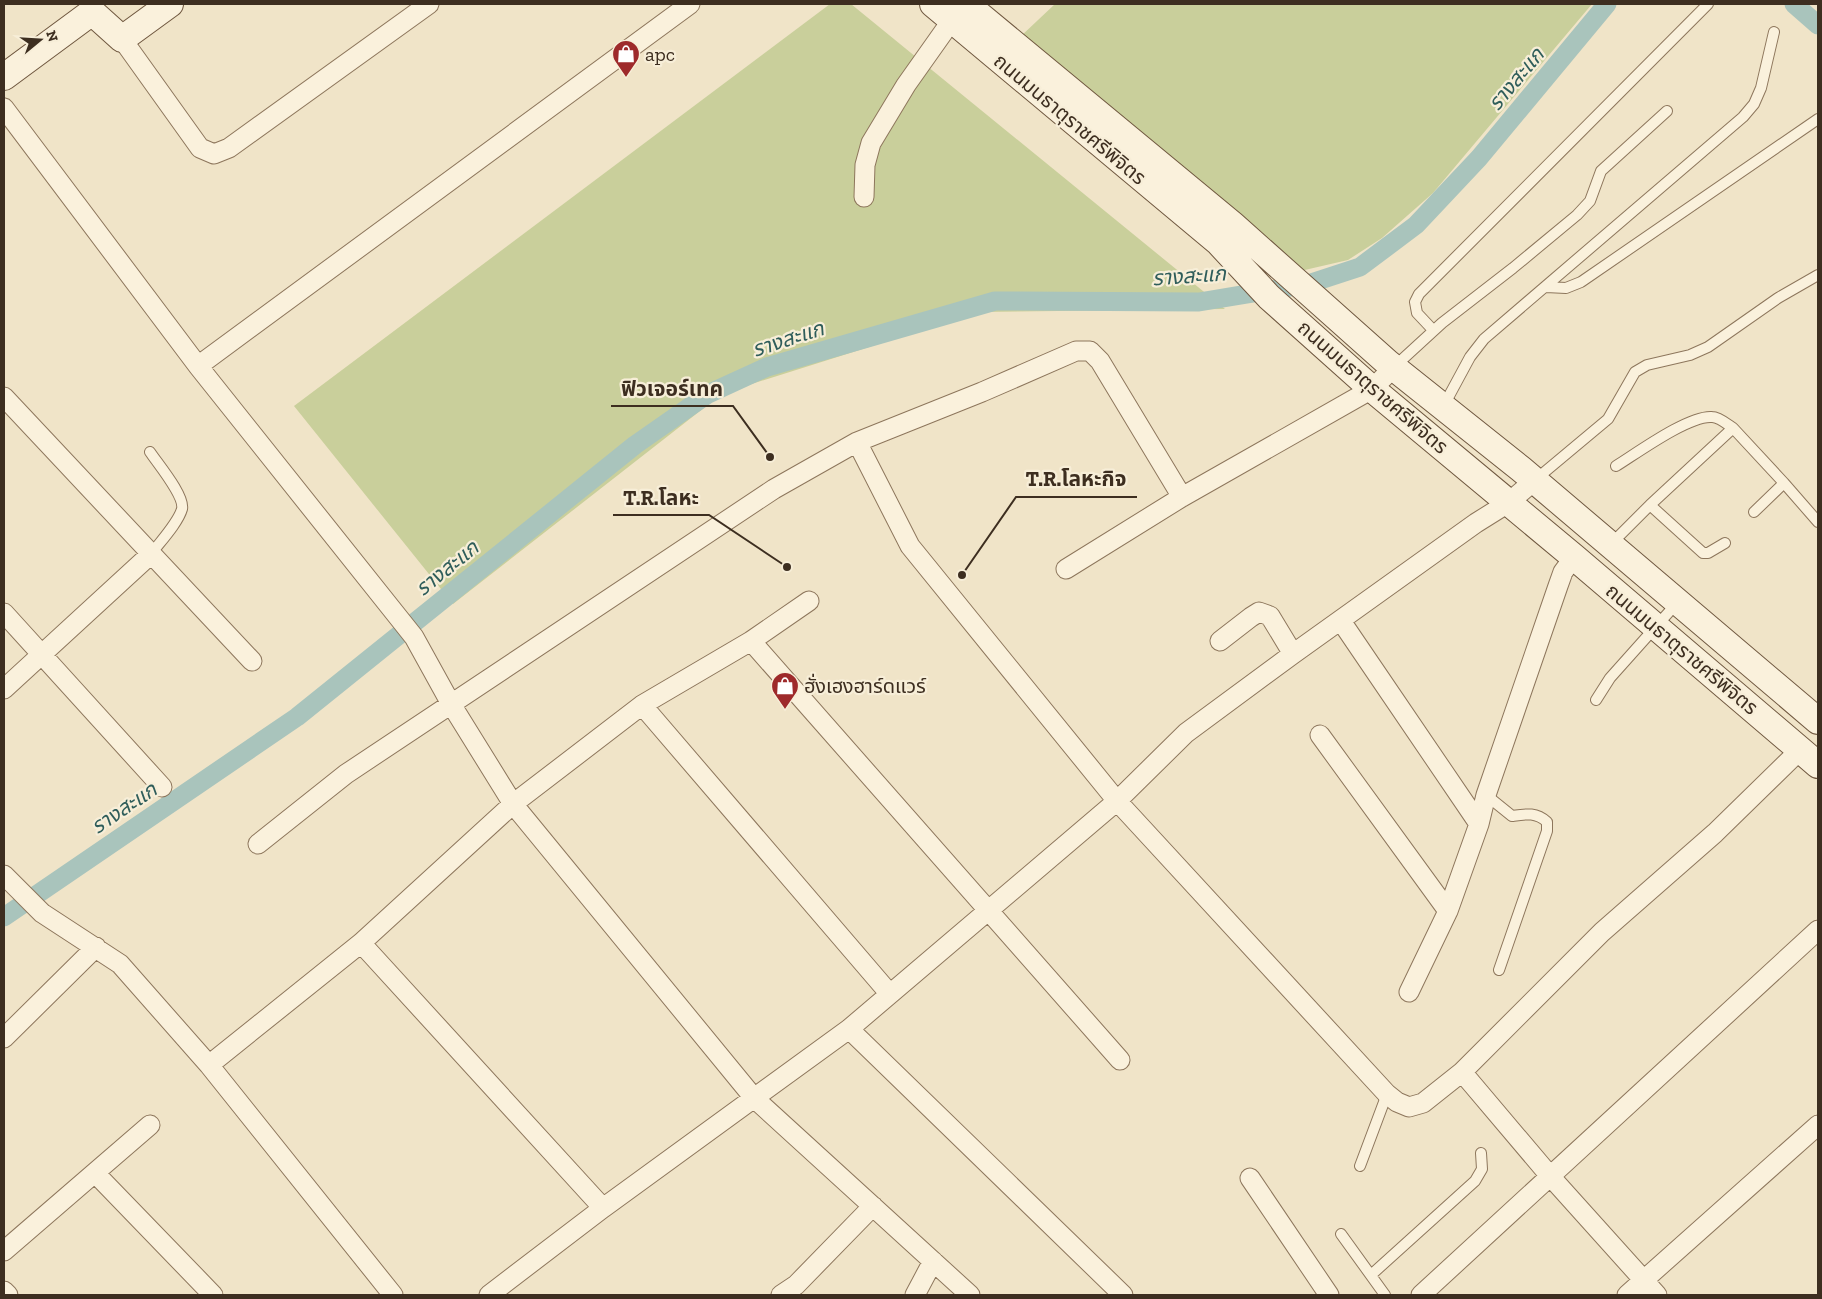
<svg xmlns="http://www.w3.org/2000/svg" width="1822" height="1299" font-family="'Zilla Slab','Noto Sans Thai',serif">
<rect width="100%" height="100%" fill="#f0e4c8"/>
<path fill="#c9cf9b" d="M830,4H851L1225,309L980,312L723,393L453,604L294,406Z
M1055,4H1592L1433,193L1382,238L1348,260L1296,272L1020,37Z"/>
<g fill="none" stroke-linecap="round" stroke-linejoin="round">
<path stroke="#a9c4bc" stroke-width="19" d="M1794,4L1818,25
M4,917L297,717L635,445L708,394L767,367L995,301L1199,302L1308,284L1360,267L1416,225L1479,158L1607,4"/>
<defs>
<path id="lane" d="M1546,287L1566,288L1581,282L1818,119
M1433,330L1417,313L1415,302L1419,294L1708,4
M1394,367L1442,323L1513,268L1577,215L1590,201L1601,171L1667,111
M1443,407L1470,357L1484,339L1743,117L1754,104L1761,88L1774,32
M150,452C158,464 185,496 182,509C178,523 160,542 151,554
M1616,466C1637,453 1689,415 1712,417C1719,417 1727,424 1733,428
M1535,480L1608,419L1635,372L1647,365L1690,355L1708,347L1778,298L1818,275
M1650,505L1733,428L1784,483L1818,522
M1754,512L1784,483
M1611,544L1650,505L1703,553H1708L1725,543
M1596,700L1610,678L1677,603
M1486,795L1512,816C1526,814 1536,812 1547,822V831L1499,970
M1360,1166L1387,1094
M1341,1234L1385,1295
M1371,1275L1475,1181L1482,1169L1481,1153"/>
<path id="street" d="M122,39L200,148L214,154L229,148L429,4
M4,108L198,366L414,637L451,704L513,804L754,1098L970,1295
M864,197L865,165L871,143L906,85L952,20
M198,366L690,4
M4,397L252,661
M857,442L910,546L1117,801L1387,1094L1397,1102L1409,1107L1423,1103L1462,1072L1602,932L1715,833L1800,750
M1066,569L1182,497L1372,389L1394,367
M4,613L162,787
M1341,621L1479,824
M751,641L1120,1060
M1220,641L1251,617L1259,612L1270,616L1293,654
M4,689L151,554
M642,705L889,993
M1320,735L1448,911
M258,844L346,774L774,489L857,442L982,392L1076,351H1090L1100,361L1182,497
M4,875L42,913L120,964L209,1065L393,1295
M361,943L603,1208
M1409,992L1448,911L1479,824L1486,795L1558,586L1563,572L1574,557
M849,1029L1123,1295
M4,1038L96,947
M209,1065L361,943L513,804L642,705L751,641L809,601
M1462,1072L1550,1176L1657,1295
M95,1173L213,1295
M1250,1178L1329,1295
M4,1251L150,1125
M4,1291L8,1295
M489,1295L603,1208L849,1029L1117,801L1186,733L1293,654L1476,523L1508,503L1534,481
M781,1295L796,1285L873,1206
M915,1295L933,1261
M1421,1295L1818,930
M1627,1295L1818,1125"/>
<path id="secondary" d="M933,4L1218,242L1269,297L1372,389L1574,557L1818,765
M966,4L1232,224L1388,363L1521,469L1818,721
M4,77L92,12L122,39L170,4"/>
</defs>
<use href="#lane" stroke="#8d765c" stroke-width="12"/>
<use href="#street" stroke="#8d765c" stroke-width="21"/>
<use href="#secondary" stroke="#6f573f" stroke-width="28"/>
<use href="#lane" stroke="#faf1dc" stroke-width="10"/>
<use href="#street" stroke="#faf1dc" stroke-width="19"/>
<use href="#secondary" stroke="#faf1dc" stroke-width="26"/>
</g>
<defs>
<symbol id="shop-pin" viewBox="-11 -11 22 30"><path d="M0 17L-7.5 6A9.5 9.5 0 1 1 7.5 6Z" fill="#9e2a2b" stroke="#f7eed8"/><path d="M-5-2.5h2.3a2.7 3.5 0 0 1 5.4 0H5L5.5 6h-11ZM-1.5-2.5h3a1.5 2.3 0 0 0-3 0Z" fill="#fff"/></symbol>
</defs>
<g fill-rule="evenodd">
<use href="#shop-pin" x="610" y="38" width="32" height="43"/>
<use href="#shop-pin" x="769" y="670" width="32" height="43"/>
</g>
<g text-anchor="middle" stroke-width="4.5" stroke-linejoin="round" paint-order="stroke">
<g font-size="20" fill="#3d2e20" stroke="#f7eed8" text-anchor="start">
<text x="645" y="61">apc</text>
<text x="804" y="693">ฮั่งเฮงฮาร์ดแวร์</text>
</g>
<g font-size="20" fill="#3d2e20" stroke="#f7eed8">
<text transform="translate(1070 119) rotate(40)" y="7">ถนนมนธาตุราชศรีพิจิตร</text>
<text transform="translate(1373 387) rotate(41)" y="7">ถนนมนธาตุราชศรีพิจิตร</text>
<text transform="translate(1682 649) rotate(40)" y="7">ถนนมนธาตุราชศรีพิจิตร</text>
</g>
<g font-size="21" font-style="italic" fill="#2f5d5a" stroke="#f7eed8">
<text transform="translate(1516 79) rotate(-50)" y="7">รางสะแก</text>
<text transform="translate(1189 276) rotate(-4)" y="7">รางสะแก</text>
<text transform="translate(788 339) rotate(-18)" y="7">รางสะแก</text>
<text transform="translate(447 568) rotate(-39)" y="7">รางสะแก</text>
<text transform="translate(124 808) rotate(-34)" y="7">รางสะแก</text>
</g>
</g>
<path fill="none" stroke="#3d2e20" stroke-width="2" d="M770 457L733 406H611M962 575L1016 497H1137M787 567L709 515H613"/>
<g fill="#3d2e20" stroke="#f7eed8" stroke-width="2">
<circle cx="770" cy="457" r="5"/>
<circle cx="962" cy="575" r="5"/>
<circle cx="787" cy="567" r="5"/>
</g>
<g font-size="21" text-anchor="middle" font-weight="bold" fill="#3d2e20" stroke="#f7eed8" stroke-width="4.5" stroke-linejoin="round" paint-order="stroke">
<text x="672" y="396">ฟิวเจอร์เทค</text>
<text x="1076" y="486">T.R.โลหะกิจ</text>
<text x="661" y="505">T.R.โลหะ</text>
</g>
<rect width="1822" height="1299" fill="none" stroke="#3d2e20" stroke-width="10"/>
<g transform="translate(40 40) rotate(72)" stroke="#f7eed8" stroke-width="4" paint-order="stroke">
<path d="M0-4L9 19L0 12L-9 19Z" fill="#3d2e20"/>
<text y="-8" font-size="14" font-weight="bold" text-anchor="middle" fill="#3d2e20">N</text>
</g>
</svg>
